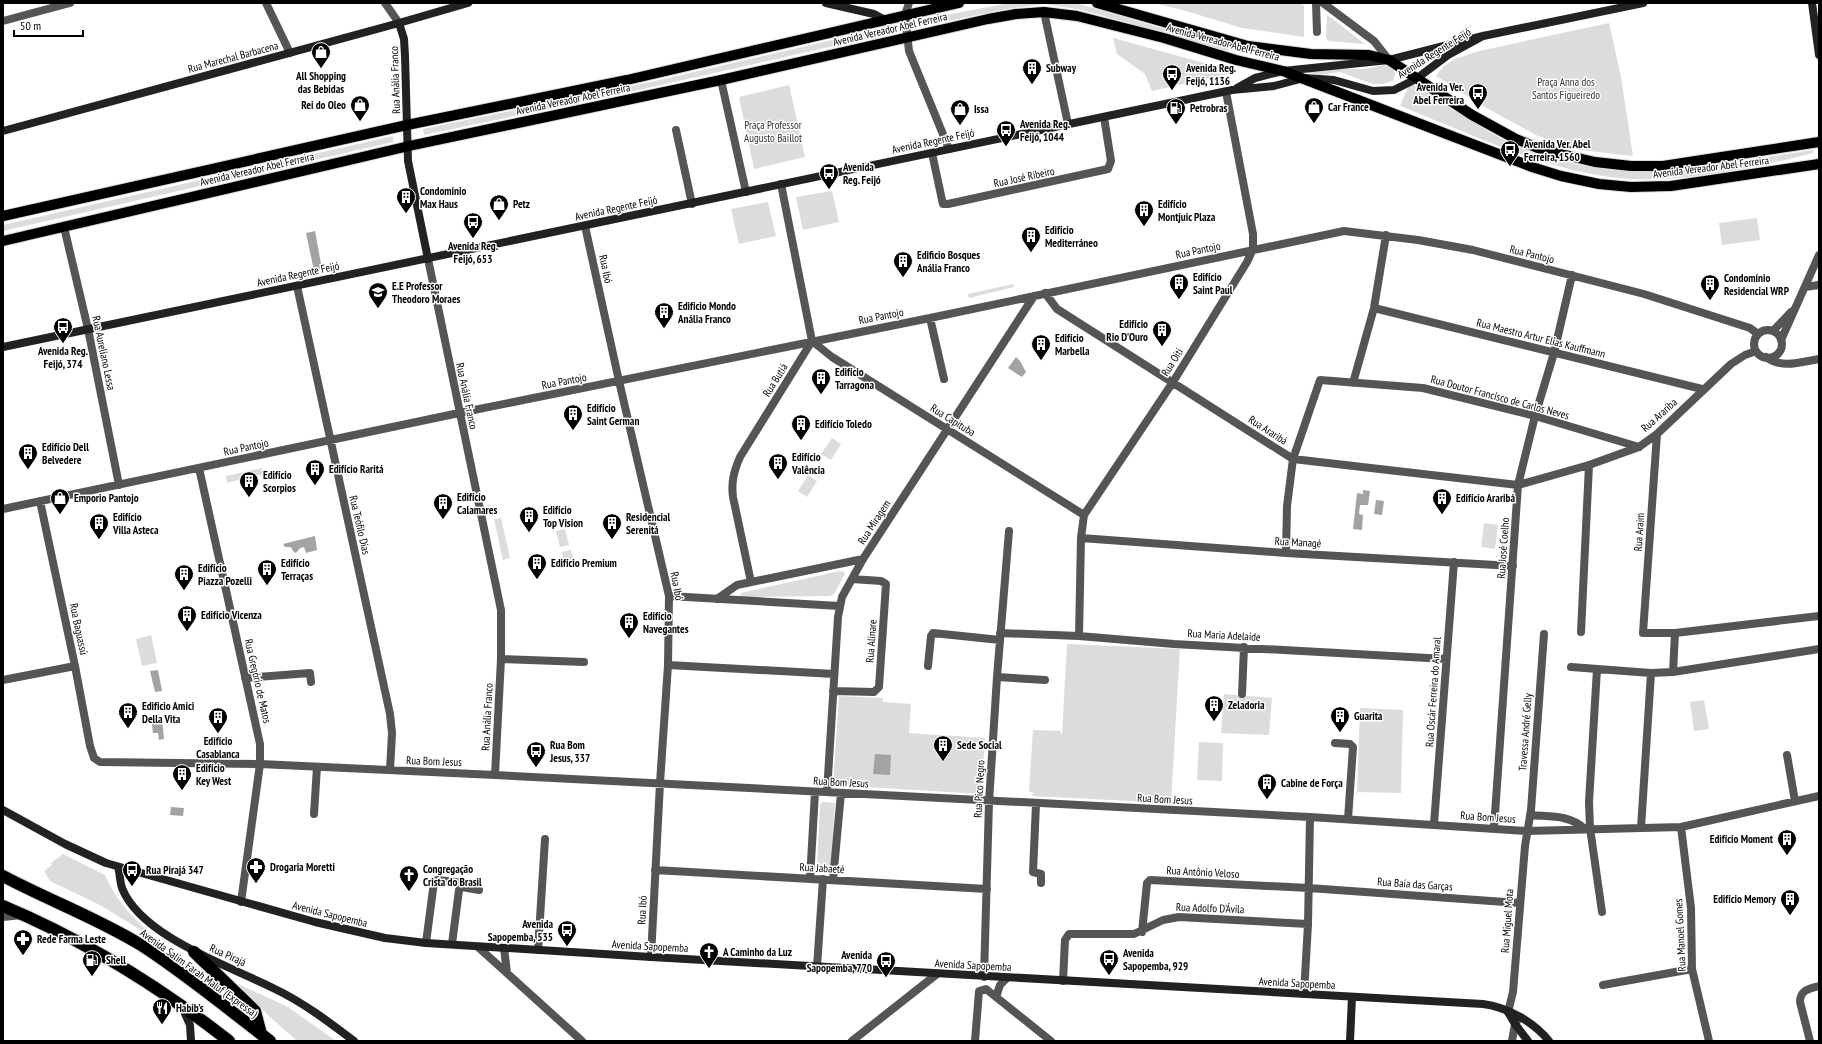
<svg xmlns="http://www.w3.org/2000/svg" width="1822" height="1044" font-family="'PT Sans Narrow',sans-serif">
<rect width="100%" height="100%" fill="#fff"/>
<path fill="#dcdcdc" d="M1010,3H1070L1083,5L1229,48L1228,51L1082,10L1045,4L1007,9L928,25L929,18Z
M1153,3H1300L1304,6V37L1242,28L1186,11Z
M1327,15L1330,17L1365,44L1328,41L1326,37Z
M1609,23L1621,77L1633,156L1580,150L1552,141L1536,135L1481,105L1436,76L1444,66L1455,59L1479,51Z
M880,29L882,35L652,87L424,135L423,129L651,82Z
M1113,38L1237,72L1152,91L1145,74L1117,54Z
M1384,65L1393,68L1395,74L1393,81L1383,84H1373L1340,72L1320,75L1308,73L1309,69H1365Z
M1410,83C1442,99 1470,122 1502,139C1553,164 1612,173 1669,171L1814,150L1813,153C1754,168 1679,184 1618,178C1544,170 1469,133 1400,106Z
M789,85L805,157L754,169L739,97Z
M393,136V142L3,231V225Z
M832,191L839,222L803,230L796,197Z
M768,202L776,236L739,244L731,209Z
M1757,218L1760,240L1722,245L1719,223Z
M1013,284L1014,287L969,298L968,294Z
M832,438L841,444L831,460L821,454Z
M262,468L263,474L227,483L226,476Z
M808,475L817,481L807,497L798,491Z
M501,518L510,558L503,560L494,519Z
M1484,523L1498,525L1495,549L1481,547Z
M565,529L569,545L560,547L556,531Z
M571,550L575,566L565,568L562,552Z
M840,571L844,572L845,574L834,594L830,596L742,597L740,596L741,593L745,592Z
M151,635L157,663L142,666L136,639Z
M1067,644L1180,649L1171,803L1032,796L1033,792H1029L1033,730L1061,731V734H1062Z
M1224,694L1272,698L1269,735L1221,733Z
M839,696L883,698V702L911,704L909,733L985,738L981,794L833,785Z
M1704,700L1709,729L1694,731L1690,702Z
M1360,708L1403,710L1401,793L1357,792Z
M1199,742L1223,743L1222,781L1197,780Z
M823,802L835,803L831,868L830,870L825,873L819,871L817,868L820,804Z
M63,854L105,875C124,919 163,944 201,970L152,937L100,905L50,881L44,871L52,865L51,863Z
M236,983L288,1007L336,1041H297L270,1017Z"/>
<path fill="#a3a3a3" d="M315,231L322,269L314,271L306,233Z
M1016,357L1020,361L1026,372L1022,377L1008,368Z
M1363,490L1370,491L1368,505H1360L1359,514L1363,515L1362,530L1353,529L1357,493L1363,494Z
M1376,500L1384,501L1382,515L1374,514Z
M315,536L317,550L306,553L304,547L300,548L296,553L293,551L291,547H285L283,544Z
M158,670L162,691L155,692L150,671Z
M155,717H162L164,739L159,740L158,733H153L152,724L156,723Z
M875,754L891,755L890,775L873,774Z
M171,807L184,808L183,816L170,815Z"/>
<g fill="none" stroke-linecap="round" stroke-linejoin="round">
<defs>
<path id="primary" d="M1097,3L1248,46L1311,54L1369,55L1389,60L1472,115L1514,138L1540,149L1595,162L1631,166H1663L1819,142
M3,216L407,125L627,80L959,3
M3,241L409,146L721,80L988,19L1016,14L1044,12L1077,16L1164,38L1236,60L1283,71L1532,167L1561,176L1599,184L1631,187L1671,186L1819,164"/>
<path id="highway" d="M3,876C48,900 97,918 141,945C186,974 228,1009 270,1041
M3,906C84,940 160,987 229,1041
M194,952L255,1011L261,1034"/>
</defs>
<use href="#primary" stroke="#dbdbdb" stroke-width="12"/>
<use href="#highway" stroke="#dbdbdb" stroke-width="14"/>
<path stroke="#555" stroke-width="8" d="M266,3L290,53
M385,3L399,23
M909,3L905,15L909,51L949,149
M1316,3L1317,32
M1323,3L1374,41L1389,60
M1044,12L1068,124
M3,21L70,3
M721,80L746,192
M676,130L692,204
M932,153L942,200L943,204H948L1108,169L1111,161L1104,117
M585,226L619,381L669,596L668,665L660,783L651,957
M64,227L88,329L119,485
M428,259L501,610V659L495,775
M297,286L390,714L392,733L390,770
M1805,287L1819,285
M1045,293L1057,309L1293,459L1518,485L1589,465L1639,447L1657,434L1731,364L1745,355L1756,351
M1374,308L1702,389
M930,318L944,379
M1754 344a14 14 0 1 1 28 0a14 14 0 1 1-28 0Z
M1773,331L1791,312
M1781,340L1819,255
M812,341L832,357L1084,515
M1766,357C1782,369 1801,362 1819,359
M1353,383L1374,308L1386,235
M1657,434L1643,633H1675L1819,616
M199,468L260,744V764L241,902
M40,501L75,666L90,746L94,758L100,762L260,764L495,775L1310,817L1527,831L1681,827L1819,796
M3,509L459,413L930,318L1344,231L1418,240L1473,250L1644,294L1750,328L1758,334
M1081,538L1286,553L1513,566
M1286,553L1287,506L1293,459L1320,380L1423,388L1535,416L1639,447
M751,582L733,497C731,482 734,471 740,457L812,341L781,184
M669,596L839,606
M717,599L737,585L863,559
M1581,632L1589,465
M1000,633L1079,636L1174,644L1446,659
M1079,636L1081,538L1084,515L1173,382L1247,262L1253,249V234L1226,92
M501,659L584,662
M668,665L834,674
M928,666L931,636L933,633L1000,640
M1571,667L1651,673L1673,672L1819,649
M1597,669L1589,802L1590,828L1602,912
M1673,672L1675,633
M997,677L1045,680
M245,678L310,673L311,682
M3,680L75,666
M833,691L874,692L879,687L886,584L881,581L852,579
M1242,694L1244,647
M1335,743L1350,744L1353,747L1348,819
M1787,755L1795,801
M827,792L838,617L842,597L863,559L1034,296
M1036,804L1033,872L1041,874V883
M314,814L317,767
M1530,815C1550,817 1568,814 1585,829
M1434,824L1454,562
M1681,827L1691,908L1692,969L1709,1041
M1494,828L1518,485L1535,416L1554,353L1572,275
M1641,828L1651,673
M655,870L987,889
M810,879L815,792
M833,880L841,793
M3,917L22,915
M1142,932L1147,883L1150,880L1309,888L1519,903
M426,943L434,882L437,880L456,882
M452,944L459,890L462,887L479,890
M478,947L582,1041
M504,948L507,973
M538,950L545,839
M817,967L823,879
M984,977L989,802L997,677L1009,531
M1063,981L1065,940L1069,934H1134L1163,920L1179,917L1308,924
M1603,985L1692,969
M1304,994L1308,924L1310,817
M996,997L1000,985L1007,978
M1508,1012L1513,992L1525,846L1531,810L1544,634
M852,1041L937,974
M975,1041L979,991L986,989L1051,1041
M1512,1041L1515,1024L1520,1017
M1810,1041L1800,1002C1800,990 1809,989 1819,986"/>
<path stroke="#222" stroke-width="8" d="M826,3L874,14L885,20
M1812,3L1819,55
M399,23L404,39L405,56L408,161L428,259
M1237,88L1255,78L1283,71L1389,60L1483,36L1643,3
M3,131L399,23L468,3
M3,347L1232,90L1274,86L1304,78L1334,80L1373,91L1394,90L1416,79L1448,55L1483,36
M3,810L65,844L106,863L315,922L385,938L426,943L651,957L1483,1004C1507,1007 1534,1022 1549,1041
M118,867C120,874 120,882 122,888C141,937 232,967 275,989C304,1003 329,1022 354,1041
M182,1007L190,1025L191,1041
M1508,1012L1515,1024L1528,1041
M1350,1041L1352,997"/>
<use href="#primary" stroke="#000" stroke-width="10"/>
<use href="#highway" stroke="#000" stroke-width="12"/>
</g>
<defs>
<symbol id="shop-pin" viewBox="-11 -11 22 30"><path d="M0 17L-7.5 6A9.5 9.5 0 1 1 7.5 6Z" fill="#000" stroke="#fff"/><path d="M-5-2.5h2.3a2.7 3.5 0 0 1 5.4 0H5L5.5 6h-11ZM-1.5-2.5h3a1.5 2.3 0 0 0-3 0Z" fill="#fff"/></symbol>
<symbol id="building-pin" viewBox="-11 -11 22 30"><path d="M0 17L-7.5 6A9.5 9.5 0 1 1 7.5 6Z" fill="#000" stroke="#fff"/><path d="M-4-6H4V6H1V3H-1V6H-4ZM-2.5-4.3h1.7v1.8h-1.7ZM.8-4.3h1.7v1.8H.8ZM-2.5-1h1.7V.8h-1.7ZM.8-1h1.7V.8H.8Z" fill="#fff"/></symbol>
<symbol id="bus-pin" viewBox="-11 -11 22 30"><path d="M0 17L-7.5 6A9.5 9.5 0 1 1 7.5 6Z" fill="#000" stroke="#fff"/><path d="M-5-6H5V4H4V6H2V4H-2V6H-4V4H-5ZM-3.5-4V0h7V-4ZM-3.5 1.2v1.5H-2V1.2ZM2 1.2v1.5H3.5V1.2Z" fill="#fff"/></symbol>
<symbol id="fuel-pin" viewBox="-11 -11 22 30"><path d="M0 17L-7.5 6A9.5 9.5 0 1 1 7.5 6Z" fill="#000" stroke="#fff"/><path d="M-5.5-6h7V0h2V4h1.3V-2.5L3-4.5l.8-.8L6-3V5H2.5V1h-1V6h-7ZM-4.2-4.7v3.2H.2V-4.7Z" fill="#fff"/></symbol>
<symbol id="school-pin" viewBox="-11 -11 22 30"><path d="M0 17L-7.5 6A9.5 9.5 0 1 1 7.5 6Z" fill="#000" stroke="#fff"/><path d="M0-5L7-2L0 1L-7-2ZM-4 1L0 2.5L4 1V4Q0 6-4 4Z" fill="#fff"/></symbol>
<symbol id="pharmacy-pin" viewBox="-11 -11 22 30"><path d="M0 17L-7.5 6A9.5 9.5 0 1 1 7.5 6Z" fill="#000" stroke="#fff"/><path d="M-2-6h4v4h4v4h-4v4h-4v-4h-4v-4h4Z" fill="#fff"/></symbol>
<symbol id="church-pin" viewBox="-11 -11 22 30"><path d="M0 17L-7.5 6A9.5 9.5 0 1 1 7.5 6Z" fill="#000" stroke="#fff"/><path d="M-1.2-6h2.4v3.5h3.3v2.4h-3.3V6h-2.4V-.1h-3.3v-2.4h3.3Z" fill="#fff"/></symbol>
<symbol id="restaurant-pin" viewBox="-11 -11 22 30"><path d="M0 17L-7.5 6A9.5 9.5 0 1 1 7.5 6Z" fill="#000" stroke="#fff"/><path d="M-5-6h1v4h1v-4h1v4h1v-4h1v5L-1.5 .5V6h-2V.5L-5-1ZM5-6V6H3V1.5H1.5Q1.5-4 5-6Z" fill="#fff"/></symbol>
</defs>
<g fill-rule="evenodd">
<use href="#shop-pin" x="310" y="41" width="22" height="30"/>
<use href="#building-pin" x="1021" y="57" width="22" height="30"/>
<use href="#bus-pin" x="1161" y="63" width="22" height="30"/>
<use href="#bus-pin" x="1467" y="82" width="22" height="30"/>
<use href="#shop-pin" x="349" y="94" width="22" height="30"/>
<use href="#shop-pin" x="1303" y="96" width="22" height="30"/>
<use href="#fuel-pin" x="1165" y="97" width="22" height="30"/>
<use href="#shop-pin" x="949" y="98" width="22" height="30"/>
<use href="#bus-pin" x="995" y="119" width="22" height="30"/>
<use href="#bus-pin" x="1499" y="139" width="22" height="30"/>
<use href="#bus-pin" x="818" y="162" width="22" height="30"/>
<use href="#building-pin" x="395" y="186" width="22" height="30"/>
<use href="#shop-pin" x="488" y="193" width="22" height="30"/>
<use href="#building-pin" x="1133" y="199" width="22" height="30"/>
<use href="#bus-pin" x="462" y="211" width="22" height="30"/>
<use href="#building-pin" x="1020" y="225" width="22" height="30"/>
<use href="#building-pin" x="892" y="250" width="22" height="30"/>
<use href="#building-pin" x="1168" y="272" width="22" height="30"/>
<use href="#building-pin" x="1699" y="273" width="22" height="30"/>
<use href="#school-pin" x="367" y="281" width="22" height="30"/>
<use href="#building-pin" x="653" y="301" width="22" height="30"/>
<use href="#bus-pin" x="52" y="316" width="22" height="30"/>
<use href="#building-pin" x="1151" y="319" width="22" height="30"/>
<use href="#building-pin" x="1030" y="333" width="22" height="30"/>
<use href="#building-pin" x="810" y="367" width="22" height="30"/>
<use href="#building-pin" x="562" y="403" width="22" height="30"/>
<use href="#building-pin" x="790" y="413" width="22" height="30"/>
<use href="#building-pin" x="17" y="442" width="22" height="30"/>
<use href="#building-pin" x="767" y="452" width="22" height="30"/>
<use href="#building-pin" x="304" y="458" width="22" height="30"/>
<use href="#building-pin" x="238" y="470" width="22" height="30"/>
<use href="#shop-pin" x="49" y="487" width="22" height="30"/>
<use href="#building-pin" x="1431" y="487" width="22" height="30"/>
<use href="#building-pin" x="432" y="492" width="22" height="30"/>
<use href="#building-pin" x="518" y="505" width="22" height="30"/>
<use href="#building-pin" x="88" y="512" width="22" height="30"/>
<use href="#building-pin" x="601" y="512" width="22" height="30"/>
<use href="#building-pin" x="526" y="552" width="22" height="30"/>
<use href="#building-pin" x="256" y="558" width="22" height="30"/>
<use href="#building-pin" x="173" y="563" width="22" height="30"/>
<use href="#building-pin" x="176" y="604" width="22" height="30"/>
<use href="#building-pin" x="618" y="611" width="22" height="30"/>
<use href="#building-pin" x="1203" y="694" width="22" height="30"/>
<use href="#building-pin" x="117" y="701" width="22" height="30"/>
<use href="#building-pin" x="1329" y="705" width="22" height="30"/>
<use href="#building-pin" x="207" y="706" width="22" height="30"/>
<use href="#building-pin" x="932" y="734" width="22" height="30"/>
<use href="#bus-pin" x="525" y="740" width="22" height="30"/>
<use href="#building-pin" x="171" y="763" width="22" height="30"/>
<use href="#building-pin" x="1256" y="772" width="22" height="30"/>
<use href="#building-pin" x="1776" y="828" width="22" height="30"/>
<use href="#pharmacy-pin" x="245" y="856" width="22" height="30"/>
<use href="#bus-pin" x="121" y="859" width="22" height="30"/>
<use href="#church-pin" x="398" y="864" width="22" height="30"/>
<use href="#building-pin" x="1779" y="888" width="22" height="30"/>
<use href="#bus-pin" x="556" y="919" width="22" height="30"/>
<use href="#pharmacy-pin" x="12" y="928" width="22" height="30"/>
<use href="#church-pin" x="698" y="941" width="22" height="30"/>
<use href="#bus-pin" x="1098" y="948" width="22" height="30"/>
<use href="#fuel-pin" x="81" y="949" width="22" height="30"/>
<use href="#bus-pin" x="875" y="950" width="22" height="30"/>
<use href="#restaurant-pin" x="151" y="997" width="22" height="30"/>
</g>
<g text-anchor="middle" stroke-width="3" stroke-linejoin="round" paint-order="stroke">
<g font-size="11" fill="#000" stroke="#fff">
<text transform="translate(890 29) rotate(-13)" y="4">Avenida Vereador Abel Ferreira</text>
<text transform="translate(1223 42) rotate(15)" y="4">Avenida Vereador Abel Ferreira</text>
<text transform="translate(1434 53) rotate(-32)" y="4">Avenida Regente Feijó</text>
<text transform="translate(233 57) rotate(-15)" y="4">Rua Marechal Barbacena</text>
<text transform="translate(395 80) rotate(-92)" y="4">Rua Anália Franco</text>
<text transform="translate(573 99) rotate(-12)" y="4">Avenida Vereador Abel Ferreira</text>
<text transform="translate(933 141) rotate(-12)" y="4">Avenida Regente Feijó</text>
<text transform="translate(1711 167) rotate(-7)" y="4">Avenida Vereador Abel Ferreira</text>
<text transform="translate(257 169) rotate(-13)" y="4">Avenida Vereador Abel Ferreira</text>
<text transform="translate(1024 177) rotate(-12)" y="4">Rua José Ribeiro</text>
<text transform="translate(616 208) rotate(-12)" y="4">Avenida Regente Feijó</text>
<text transform="translate(1198 250) rotate(-12)" y="4">Rua Pantojo</text>
<text transform="translate(1532 254) rotate(14)" y="4">Rua Pantojo</text>
<text transform="translate(606 269) rotate(78)" y="4">Rua Ibó</text>
<text transform="translate(298 274) rotate(-12)" y="4">Avenida Regente Feijó</text>
<text transform="translate(881 316) rotate(-11)" y="4">Rua Pantojo</text>
<text transform="translate(1541 338) rotate(14)" y="4">Rua Maestro Artur Elias Kauffmann</text>
<text transform="translate(104 353) rotate(78)" y="4">Rua Aureliano Lessa</text>
<text transform="translate(1172 362) rotate(-58)" y="4">Rua Oiti</text>
<text transform="translate(775 380) rotate(-58)" y="4">Rua Butiá</text>
<text transform="translate(564 381) rotate(-11)" y="4">Rua Pantojo</text>
<text transform="translate(467 396) rotate(78)" y="4">Rua Anália Franco</text>
<text transform="translate(1500 397) rotate(15)" y="4">Rua Doutor Francisco de Carlos Neves</text>
<text transform="translate(1659 415) rotate(-42)" y="4">Rua Arariba</text>
<text transform="translate(953 420) rotate(32)" y="4">Rua Capituba</text>
<text transform="translate(1268 430) rotate(33)" y="4">Rua Araribá</text>
<text transform="translate(246 447) rotate(-12)" y="4">Rua Pantojo</text>
<text transform="translate(874 522) rotate(-57)" y="4">Rua Miragem</text>
<text transform="translate(360 525) rotate(77)" y="4">Rua Teófilo Dias</text>
<text transform="translate(1639 532) rotate(-86)" y="4">Rua Araim</text>
<text transform="translate(1298 542) rotate(3)" y="4">Rua Managé</text>
<text transform="translate(1503 548) rotate(-86)" y="4">Rua José Coelho</text>
<text transform="translate(677 586) rotate(80)" y="4">Rua Ibó</text>
<text transform="translate(79 629) rotate(78)" y="4">Rua Baguassú</text>
<text transform="translate(1224 635) rotate(3)" y="4">Rua Maria Adelaide</text>
<text transform="translate(871 641) rotate(-86)" y="4">Rua Alinare</text>
<text transform="translate(258 681) rotate(77)" y="4">Rua Gregório de Matos</text>
<text transform="translate(1433 692) rotate(-86)" y="4">Rua Oscár Ferreira do Amaral</text>
<text transform="translate(487 717) rotate(-87)" y="4">Rua Anália Franco</text>
<text transform="translate(1525 732) rotate(-86)" y="4">Travessa André Gelly</text>
<text transform="translate(434 761) rotate(2)" y="4">Rua Bom Jesus</text>
<text transform="translate(841 782) rotate(3)" y="4">Rua Bom Jesus</text>
<text transform="translate(979 789) rotate(-87)" y="4">Rua Pico Negro</text>
<text transform="translate(1165 799) rotate(3)" y="4">Rua Bom Jesus</text>
<text transform="translate(1488 817) rotate(4)" y="4">Rua Bom Jesus</text>
<text transform="translate(822 868) rotate(3)" y="4">Rua Jabaeté</text>
<text transform="translate(1203 872) rotate(3)" y="4">Rua Antônio Veloso</text>
<text transform="translate(1415 884) rotate(4)" y="4">Rua Baía das Garças</text>
<text transform="translate(1210 908) rotate(2)" y="4">Rua Adolfo D'Ávila</text>
<text transform="translate(642 910) rotate(-87)" y="4">Rua Ibó</text>
<text transform="translate(330 914) rotate(14)" y="4">Avenida Sapopemba</text>
<text transform="translate(1507 921) rotate(-86)" y="4">Rua Miguel Mota</text>
<text transform="translate(1680 935) rotate(-93)" y="4">Rua Manoel Gomes</text>
<text transform="translate(650 946) rotate(3)" y="4">Avenida Sapopemba</text>
<text transform="translate(228 955) rotate(24)" y="4">Rua Pirajá</text>
<text transform="translate(973 965) rotate(3)" y="4">Avenida Sapopemba</text>
<text transform="translate(199 973) rotate(36)" y="4">Avenida Salim Farah Maluf (Expressa)</text>
<text transform="translate(1297 983) rotate(3)" y="4">Avenida Sapopemba</text>
</g>
<g font-size="11" font-weight="bold" fill="#000" stroke="#fff" text-anchor="start">
<text x="1046" y="72">Subway</text>
<text x="1186" y="72">Avenida Reg.<tspan x="1186" dy="13">Feijó, 1136</tspan></text>
<text x="321" y="80" text-anchor="middle">All Shopping<tspan x="321" dy="13">das Bebidas</tspan></text>
<text x="1464" y="91" text-anchor="end">Avenida Ver.<tspan x="1464" dy="13">Abel Ferreira</tspan></text>
<text x="346" y="109" text-anchor="end">Rei do Oleo</text>
<text x="1328" y="111">Car France</text>
<text x="1190" y="112">Petrobras</text>
<text x="974" y="113">Issa</text>
<text x="1020" y="128">Avenida Reg.<tspan x="1020" dy="13">Feijó, 1044</tspan></text>
<text x="1524" y="148">Avenida Ver. Abel<tspan x="1524" dy="13">Ferreira, 1560</tspan></text>
<text x="843" y="171">Avenida<tspan x="843" dy="13">Reg. Feijó</tspan></text>
<text x="420" y="195">Condomínio<tspan x="420" dy="13">Max Haus</tspan></text>
<text x="513" y="208">Petz</text>
<text x="1158" y="208">Edifício<tspan x="1158" dy="13">Montjuic Plaza</tspan></text>
<text x="1045" y="234">Edifício<tspan x="1045" dy="13">Mediterráneo</tspan></text>
<text x="473" y="250" text-anchor="middle">Avenida Reg.<tspan x="473" dy="13">Feijó, 653</tspan></text>
<text x="917" y="259">Edificio Bosques<tspan x="917" dy="13">Anália Franco</tspan></text>
<text x="1193" y="281">Edifício<tspan x="1193" dy="13">Saint Paul</tspan></text>
<text x="1724" y="282">Condomínio<tspan x="1724" dy="13">Residencial WRP</tspan></text>
<text x="392" y="290">E.E Professor<tspan x="392" dy="13">Theodoro Moraes</tspan></text>
<text x="678" y="310">Edifício Mondo<tspan x="678" dy="13">Anália Franco</tspan></text>
<text x="1148" y="328" text-anchor="end">Edifício<tspan x="1148" dy="13">Rio D'Ouro</tspan></text>
<text x="1055" y="342">Edifício<tspan x="1055" dy="13">Marbella</tspan></text>
<text x="63" y="355" text-anchor="middle">Avenida Reg.<tspan x="63" dy="13">Feijó, 374</tspan></text>
<text x="835" y="376">Edifício<tspan x="835" dy="13">Tarragona</tspan></text>
<text x="587" y="412">Edifício<tspan x="587" dy="13">Saint German</tspan></text>
<text x="815" y="428">Edifício Toledo</text>
<text x="42" y="451">Edifício Dell<tspan x="42" dy="13">Belvedere</tspan></text>
<text x="792" y="461">Edifício<tspan x="792" dy="13">Valência</tspan></text>
<text x="329" y="473">Edifício Raritá</text>
<text x="263" y="479">Edifício<tspan x="263" dy="13">Scorpios</tspan></text>
<text x="457" y="501">Edifício<tspan x="457" dy="13">Calamares</tspan></text>
<text x="74" y="502">Emporio Pantojo</text>
<text x="1456" y="502">Edifício Araribá</text>
<text x="543" y="514">Edifício<tspan x="543" dy="13">Top Vision</tspan></text>
<text x="113" y="521">Edifício<tspan x="113" dy="13">Villa Asteca</tspan></text>
<text x="626" y="521">Residencial<tspan x="626" dy="13">Serenitá</tspan></text>
<text x="281" y="567">Edifício<tspan x="281" dy="13">Terraças</tspan></text>
<text x="551" y="567">Edifício Premium</text>
<text x="198" y="572">Edifício<tspan x="198" dy="13">Piazza Pozelli</tspan></text>
<text x="201" y="619">Edifício Vicenza</text>
<text x="643" y="620">Edifício<tspan x="643" dy="13">Navegantes</tspan></text>
<text x="1228" y="709">Zeladoria</text>
<text x="142" y="710">Edifício Amici<tspan x="142" dy="13">Della Vita</tspan></text>
<text x="1354" y="720">Guarita</text>
<text x="218" y="745" text-anchor="middle">Edifício<tspan x="218" dy="13">Casablanca</tspan></text>
<text x="550" y="749">Rua Bom<tspan x="550" dy="13">Jesus, 337</tspan></text>
<text x="957" y="749">Sede Social</text>
<text x="196" y="772">Edifício<tspan x="196" dy="13">Key West</tspan></text>
<text x="1281" y="787">Cabine de Força</text>
<text x="1773" y="843" text-anchor="end">Edifício Moment</text>
<text x="270" y="871">Drogaria Moretti</text>
<text x="423" y="873">Congregação<tspan x="423" dy="13">Crista do Brasil</tspan></text>
<text x="146" y="874">Rua Pirajá 347</text>
<text x="1776" y="903" text-anchor="end">Edifício Memory</text>
<text x="553" y="928" text-anchor="end">Avenida<tspan x="553" dy="13">Sapopemba, 535</tspan></text>
<text x="37" y="943">Rede Farma Leste</text>
<text x="723" y="956">A Caminho da Luz</text>
<text x="1123" y="957">Avenida<tspan x="1123" dy="13">Sapopemba, 929</tspan></text>
<text x="872" y="959" text-anchor="end">Avenida<tspan x="872" dy="13">Sapopemba, 770</tspan></text>
<text x="106" y="964">Shell</text>
<text x="176" y="1012">Habib's</text>
</g>
<g font-size="11" fill="#333" stroke="#fff">
<text x="1566" y="86">Praça Anna dos<tspan x="1566" dy="13">Santos Figueiredo</tspan></text>
<text x="773" y="129">Praça Professor<tspan x="773" dy="13">Augusto Baillot</tspan></text>
</g>
</g>
<rect width="1822" height="1044" fill="none" stroke="#000000" stroke-width="8"/>
<path d="M14 30v6h69v-6" fill="none" stroke="#000000" stroke-width="2"/>
<text x="20" y="30" font-size="12" fill="#000000" stroke="#ffffff" stroke-width="3" paint-order="stroke">50 m</text>
</svg>
